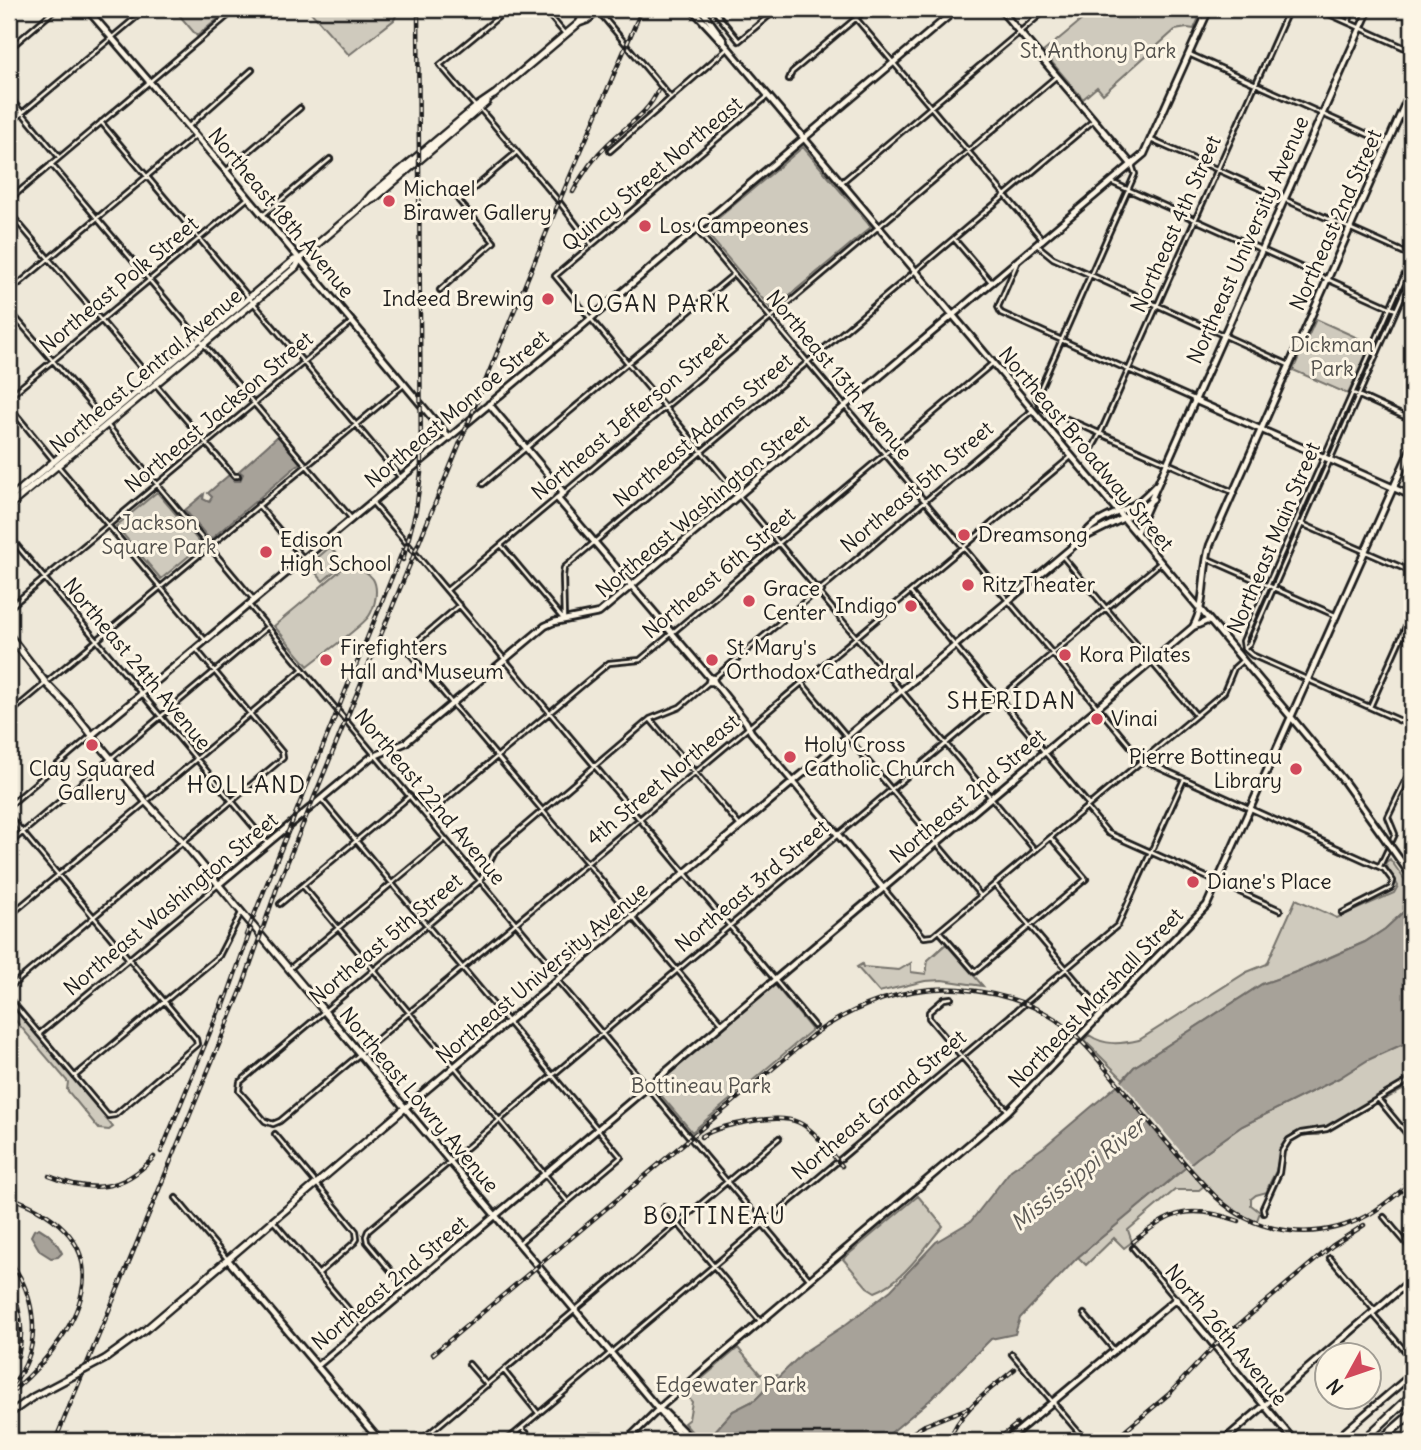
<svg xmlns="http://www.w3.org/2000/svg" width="1421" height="1450" font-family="Delius,sans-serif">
<rect width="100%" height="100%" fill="#eee8d9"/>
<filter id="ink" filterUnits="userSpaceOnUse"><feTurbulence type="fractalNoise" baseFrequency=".0143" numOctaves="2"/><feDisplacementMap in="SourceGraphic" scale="14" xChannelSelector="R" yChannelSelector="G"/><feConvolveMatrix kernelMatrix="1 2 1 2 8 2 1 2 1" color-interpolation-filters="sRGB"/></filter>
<g filter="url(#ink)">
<path fill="#cfcabd" stroke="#76736c" stroke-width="2" d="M174,9H230L197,36Z
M308,9H399L394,20L349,55Z
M1095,9H1203L1194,29L1187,28L1175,30L1103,94L1097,87L1083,99L1043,52Z
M803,147L871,227L772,310L704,230Z
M1316,319L1371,344L1348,394L1293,370Z
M157,492L202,545L161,579L116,526Z
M330,547L344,563L323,581L309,565Z
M349,567C358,567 367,571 373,579C379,589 375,607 369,616C362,627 320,656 308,666L274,626L342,569Z
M1390,859L1412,890V904L1385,929L1365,942L1291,974L1262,984L1134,1067L1123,1079L1084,1040L1089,1035C1105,1046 1121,1044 1139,1040L1247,972L1267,964L1296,899L1337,918L1394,893L1398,886L1385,863Z
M946,944L983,986L942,980L925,981L879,992L857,967L862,964L863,967L899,970L911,963V972L926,974L928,960Z
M775,985L812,1030L692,1132L654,1087Z
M9,1002L113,1127L109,1130L99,1129L67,1090L68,1082L9,1013Z
M1412,1040V1085L1318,1135H1310L1309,1130C1279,1134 1282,1147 1276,1171C1273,1178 1268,1184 1267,1192L1256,1195L1251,1199V1205L1260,1212L1256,1223L1230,1209L1205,1185L1199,1190H1175L1128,1230L1132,1242L1124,1248L1114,1238L1086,1265L1078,1257L1197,1158L1242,1126L1339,1078L1368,1059Z
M918,1196L943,1226C924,1248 904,1281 875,1292L867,1287L843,1259Z
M738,1348L760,1374L776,1375L755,1400L733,1411L706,1441H700L684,1423L689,1419L692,1402L685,1393Z"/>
<path fill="#a7a299" stroke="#6f6c67" stroke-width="2" d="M278,436L300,463L210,540L185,510L204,494L203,499L209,502L212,497L208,493L229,475L234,481H240L243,474L239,471Z
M1412,904V1040L1368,1060L1339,1078L1242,1126L1197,1158L1078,1257L1020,1318L1015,1334L991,1339L930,1400L881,1441H706L733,1411L755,1400L804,1352L845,1325L891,1290L936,1242L971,1221L1011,1170L1044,1147L1122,1081L1134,1067L1262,984L1299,971L1365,942L1385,929Z
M39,1228C50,1234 56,1241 62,1253L58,1257L51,1258L40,1251L31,1236L34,1230Z"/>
<path fill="#eee8d9" d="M1119,1078L1193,1166L1189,1169L1115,1082Z"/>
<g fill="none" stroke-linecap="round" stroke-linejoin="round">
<defs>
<path id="street" d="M544,9L565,34
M713,9L739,41L777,9
M848,9L1043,240
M1318,9L1412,51
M599,12L671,98
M1349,22L1352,9
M9,49L56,9
M1189,54L1387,143
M789,79L792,72L867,9
M768,96L555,276L816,588
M9,97L59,157
M475,106L440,65L508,9
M481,110L557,199L592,245
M101,122L400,477
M9,124L146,9
M189,126L252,70
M1151,140L1412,256
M610,151L728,48
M51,164L351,518
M1132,165L1135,174L1036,398L1042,408L1233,492
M226,171L300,108
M842,182L1047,9
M1111,182L1396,310
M9,200L236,9
M9,212L150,378
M263,215L330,159
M696,229L1142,760L1384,869L1393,881L1391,888L1342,913
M955,240L992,283
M1037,245L1053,258L1289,365
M1017,263L998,307L1001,313L1194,399
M440,290L494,242L459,201L517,152
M9,292L195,136
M9,310L104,420
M157,386L234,476H238
M1353,393L1412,420
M9,397L248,198
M9,406L55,462
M108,426L254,600
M1090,452L1100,434L1289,9
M59,467L206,641
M483,484L734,274
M565,492L1057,76
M372,502L814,1026
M258,505L303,558
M1300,523L1412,572
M9,536L268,844
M501,545L564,620
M1063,557L1196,715
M1208,559L1337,616
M818,587L822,591L818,594L815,591Z
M821,589L1033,410
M447,590L557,498
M910,592L1089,805
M820,594L1035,850
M249,605L561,977
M460,605L407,650L722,1023
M9,608L352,322
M564,620L563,576L564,568L1094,120
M1244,648L1243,641L1412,258
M1244,648L1249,644L1412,274
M1244,648L1252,655L1412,726
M714,678L815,593
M49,680L405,384
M709,682L680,707L650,719L495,851L480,881L240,1082L239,1091L265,1121L273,1124L280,1121L1072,456
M802,683L981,896
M1370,707L1412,613
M9,714L46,683
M650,719L740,826
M149,799L303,669
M322,800L621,1157L519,1243
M9,806L92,735
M1087,808L1108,833L1280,910
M9,816L196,1039L197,1044L115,1115L108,1116L9,998
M426,816L609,663L640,660L993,363
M9,844L266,628
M1380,866L1395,834L1388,817L1412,767
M995,885L1104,1013
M303,886L568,1202
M884,889L924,937L933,936L1224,692L1234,668L1243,660
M280,904L410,796
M9,916L146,802
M940,932L975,972L1086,879L1051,838
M289,969L445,839
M557,980L810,1280
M9,988L283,758L282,752L196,649
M951,998L944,999L929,1012V1018L1008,1111
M39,1034L218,885
M75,1076L219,956L241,913
M1378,1099L1412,1140
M275,1134L356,1231L357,1239L355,1242L318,1274
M176,1198L228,1260
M664,1207L760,1321
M1264,1213L1263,1208L1279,1173L1282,1151L1289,1140L1301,1133L1327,1129L1412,1079
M1384,1217L1412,1250
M274,1222L363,1326
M1133,1248L1176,1299
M1330,1258L1375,1311
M406,1289L367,1242L366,1236L368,1231L1160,563
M1372,1313L1412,1359
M1084,1314L1115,1351
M1012,1354L1086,1441
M469,1364L487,1385
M504,1371L538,1413
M522,1428L534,1441
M420,1441L779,1138
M506,1441L1118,925L1184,779"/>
<path id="secondary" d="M87,9L226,171L449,438
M692,9L728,48L1296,723L1343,780L1381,833
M701,9L724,41
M1000,9L1132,165
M1194,400L1412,496
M489,404L564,493L557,498L710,678
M1136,533L1369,9
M1083,538C1092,519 1118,514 1135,504C1143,499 1149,492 1156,485
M1193,627L1207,621L1211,622
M713,678L714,682H709L710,678Z
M714,682L746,722L751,732L883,888
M92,735L492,402L957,9
M218,885L370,758L405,743L545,626L554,622L599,613L1144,154L1209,9
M228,1260L380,1441
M317,1366L1193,627C1207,603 1201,571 1210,545L1412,88
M658,1409L665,1413L693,1441
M626,1441L665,1403L1008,1111L1207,905L1412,446
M685,1441L405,1108L1083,538L1138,511L1153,499
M1006,1441L1176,1299L1294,1441
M1223,1441L1412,1279
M1334,1441L1412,1374"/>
<path id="primary" d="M579,23L587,20L601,9
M494,95L579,23L583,15L590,9
M366,203L374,199L487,102
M9,499L294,260L300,259
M9,506L296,267L300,259L363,205L371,195L476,107L495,94
M9,635L46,683L70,708L146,802L183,842L405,1108L145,1330L105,1359
M9,1414L33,1397"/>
<path id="highway" d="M1363,1441L1412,1395
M1380,1441L1412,1413
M1403,1441L1412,1434"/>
</defs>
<use href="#street" stroke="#1c1c1c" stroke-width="8"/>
<use href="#secondary" stroke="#1c1c1c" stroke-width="10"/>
<use href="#primary" stroke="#1c1c1c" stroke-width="10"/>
<use href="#highway" stroke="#1c1c1c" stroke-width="11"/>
<use href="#street" stroke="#fcf5e5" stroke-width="2.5"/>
<use href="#secondary" stroke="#fcf5e5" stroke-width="4.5"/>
<use href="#primary" stroke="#fcf5e5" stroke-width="5"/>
<use href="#highway" stroke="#fcf5e5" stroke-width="6"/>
<defs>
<path id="rail" d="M573,192C582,174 595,156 609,143C627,125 648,114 658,90
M403,560L416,510L421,473L418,9
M246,935L403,550
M223,1008L251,929
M701,1137C715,1128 731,1125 747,1122C805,1111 807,1126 842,1166
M161,1152L224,998
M49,1176C91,1193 122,1192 154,1157
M9,1197C127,1238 87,1327 14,1390
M1133,1242C1172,1210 1191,1204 1239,1221
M9,1260C36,1295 44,1348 13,1383
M9,1285C21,1307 24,1332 18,1356
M433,1354L814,1034C856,1005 907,985 959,989C993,992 1026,1000 1055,1019C1079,1035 1097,1058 1115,1080C1148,1119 1180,1161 1216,1197C1257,1236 1319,1242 1368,1215C1384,1206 1398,1193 1412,1182
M55,1441L241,991L278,885L559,202L642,9
M900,1441L925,1425L968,1408
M949,1441C959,1410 991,1389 1015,1369
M996,1441L1017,1424
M1113,1441L1169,1394L1217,1343L1332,1246L1364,1225"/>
</defs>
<use href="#rail" stroke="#1c1c1c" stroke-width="4.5"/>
<use href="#rail" stroke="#fcf5e5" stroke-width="2" stroke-dasharray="5" stroke-linecap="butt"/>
<defs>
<path id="secondary-bridge" d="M1381,833L1412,877"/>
<path id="primary-bridge" d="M33,1397L105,1359"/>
</defs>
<use href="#secondary-bridge" stroke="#1c1c1c" stroke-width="10" stroke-linecap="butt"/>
<use href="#primary-bridge" stroke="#1c1c1c" stroke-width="10" stroke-linecap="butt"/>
<use href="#secondary-bridge" stroke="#fcf5e5" stroke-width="4.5"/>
<use href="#primary-bridge" stroke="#fcf5e5" stroke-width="5"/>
</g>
</g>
<g fill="#d1495b" stroke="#fcf5e5" stroke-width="2.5">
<circle cx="389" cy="201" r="7"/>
<circle cx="645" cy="226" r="7"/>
<circle cx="548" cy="299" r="7"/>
<circle cx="964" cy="535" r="7"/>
<circle cx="266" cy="552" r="7"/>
<circle cx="968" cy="585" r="7"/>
<circle cx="749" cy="601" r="7"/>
<circle cx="911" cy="606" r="7"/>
<circle cx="1065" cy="655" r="7"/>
<circle cx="326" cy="660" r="7"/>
<circle cx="712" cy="660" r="7"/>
<circle cx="1097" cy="719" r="7"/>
<circle cx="92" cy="745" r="7"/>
<circle cx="790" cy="757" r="7"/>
<circle cx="1296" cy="769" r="7"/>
<circle cx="1193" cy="882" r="7"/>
</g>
<g text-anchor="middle" stroke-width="6" stroke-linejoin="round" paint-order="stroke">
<g font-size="21" fill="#52504c" stroke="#fcf5e5">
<text x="1098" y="58">St. Anthony Park</text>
<text x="1332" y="352">Dickman<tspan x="1332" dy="24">Park</tspan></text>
<text x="159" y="530">Jackson<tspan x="159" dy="24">Square Park</tspan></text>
<text x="701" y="1093">Bottineau Park</text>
<text x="731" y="1392">Edgewater Park</text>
</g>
<g font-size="21" fill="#1c1c1c" stroke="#fcf5e5">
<text transform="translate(652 174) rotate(-40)" y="7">Quincy Street Northeast</text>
<text transform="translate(281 213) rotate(50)" y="7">Northeast 18th Avenue</text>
<text transform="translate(1336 220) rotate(-66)" y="7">Northeast 2nd Street</text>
<text transform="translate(1176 224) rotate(-66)" y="7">Northeast 4th Street</text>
<text transform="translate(1248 240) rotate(-66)" y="7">Northeast University Avenue</text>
<text transform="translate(119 285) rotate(-40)" y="7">Northeast Polk Street</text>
<text transform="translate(146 371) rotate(-40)" y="7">Northeast Central Avenue</text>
<text transform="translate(839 375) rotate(50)" y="7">Northeast 13th Avenue</text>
<text transform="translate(457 409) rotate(-40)" y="7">Northeast Monroe Street</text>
<text transform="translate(219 412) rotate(-40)" y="7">Northeast Jackson Street</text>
<text transform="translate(630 416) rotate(-40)" y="7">Northeast Jefferson Street</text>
<text transform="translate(703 430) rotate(-40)" y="7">Northeast Adams Street</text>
<text transform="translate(1086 449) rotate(50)" y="7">Northeast Broadway Street</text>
<text transform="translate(917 487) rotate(-40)" y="7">Northeast 5th Street</text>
<text transform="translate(703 506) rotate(-40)" y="7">Northeast Washington Street</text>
<text transform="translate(1274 538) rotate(-67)" y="7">Northeast Main Street</text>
<text transform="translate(719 573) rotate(-40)" y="7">Northeast 6th Street</text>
<text transform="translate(137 664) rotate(50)" y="7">Northeast 24th Avenue</text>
<text transform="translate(663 780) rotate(-40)" y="7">4th Street Northeast</text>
<text transform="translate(968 796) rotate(-40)" y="7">Northeast 2nd Street</text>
<text transform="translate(430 797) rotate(50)" y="7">Northeast 22nd Avenue</text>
<text transform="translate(752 886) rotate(-40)" y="7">Northeast 3rd Street</text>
<text transform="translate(171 904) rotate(-40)" y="7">Northeast Washington Street</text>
<text transform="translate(386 939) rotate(-40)" y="7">Northeast 5th Street</text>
<text transform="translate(542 973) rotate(-40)" y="7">Northeast University Avenue</text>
<text transform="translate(1096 998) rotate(-46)" y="7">Northeast Marshall Street</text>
<text transform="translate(419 1100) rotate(50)" y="7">Northeast Lowry Avenue</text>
<text transform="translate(879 1105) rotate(-40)" y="7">Northeast Grand Street</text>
<text transform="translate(390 1283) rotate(-40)" y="7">Northeast 2nd Street</text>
<text transform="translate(1226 1335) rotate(50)" y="7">North 26th Avenue</text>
</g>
<g font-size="21" fill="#1c1c1c" stroke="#fcf5e5" text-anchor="start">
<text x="403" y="196">Michael<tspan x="403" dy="24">Birawer Gallery</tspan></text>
<text x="659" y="233">Los Campeones</text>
<text x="534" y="306" text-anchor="end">Indeed Brewing</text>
<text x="978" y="542">Dreamsong</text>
<text x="280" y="547">Edison<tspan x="280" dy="24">High School</tspan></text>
<text x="982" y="592">Ritz Theater</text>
<text x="763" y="596">Grace<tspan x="763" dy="24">Center</tspan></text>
<text x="897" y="613" text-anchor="end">Indigo</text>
<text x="340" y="655">Firefighters<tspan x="340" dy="24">Hall and Museum</tspan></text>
<text x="726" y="655">St. Mary's<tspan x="726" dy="24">Orthodox Cathedral</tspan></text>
<text x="1079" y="662">Kora Pilates</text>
<text x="1111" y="726">Vinai</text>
<text x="804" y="752">Holy Cross<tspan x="804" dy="24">Catholic Church</tspan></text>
<text x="1282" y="764" text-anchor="end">Pierre Bottineau<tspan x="1282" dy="24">Library</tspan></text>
<text x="92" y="776" text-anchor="middle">Clay Squared<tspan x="92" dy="24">Gallery</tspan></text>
<text x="1207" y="889">Diane's Place</text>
</g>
<g font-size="23" letter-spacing="2" fill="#1c1c1c" stroke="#fcf5e5">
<text x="652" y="312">LOGAN PARK</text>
<text x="1012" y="709">SHERIDAN</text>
<text x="247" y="793">HOLLAND</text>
<text x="715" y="1224">BOTTINEAU</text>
</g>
<g font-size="23" font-style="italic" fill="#5b5854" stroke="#fcf5e5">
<text transform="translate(1078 1174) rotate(-39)" y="8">Mississippi River</text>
</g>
</g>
<rect width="1421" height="1450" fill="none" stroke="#fcf5e5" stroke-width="35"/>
<rect x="18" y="18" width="1386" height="1415" fill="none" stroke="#1c1c1c" stroke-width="2.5" filter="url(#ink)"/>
<g transform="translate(1348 1376) rotate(230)"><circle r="33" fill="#fcf5e5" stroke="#a29e95" stroke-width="2"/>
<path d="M0-5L12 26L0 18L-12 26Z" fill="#d1495b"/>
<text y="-10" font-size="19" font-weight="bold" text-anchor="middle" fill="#1c1c1c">N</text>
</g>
</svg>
